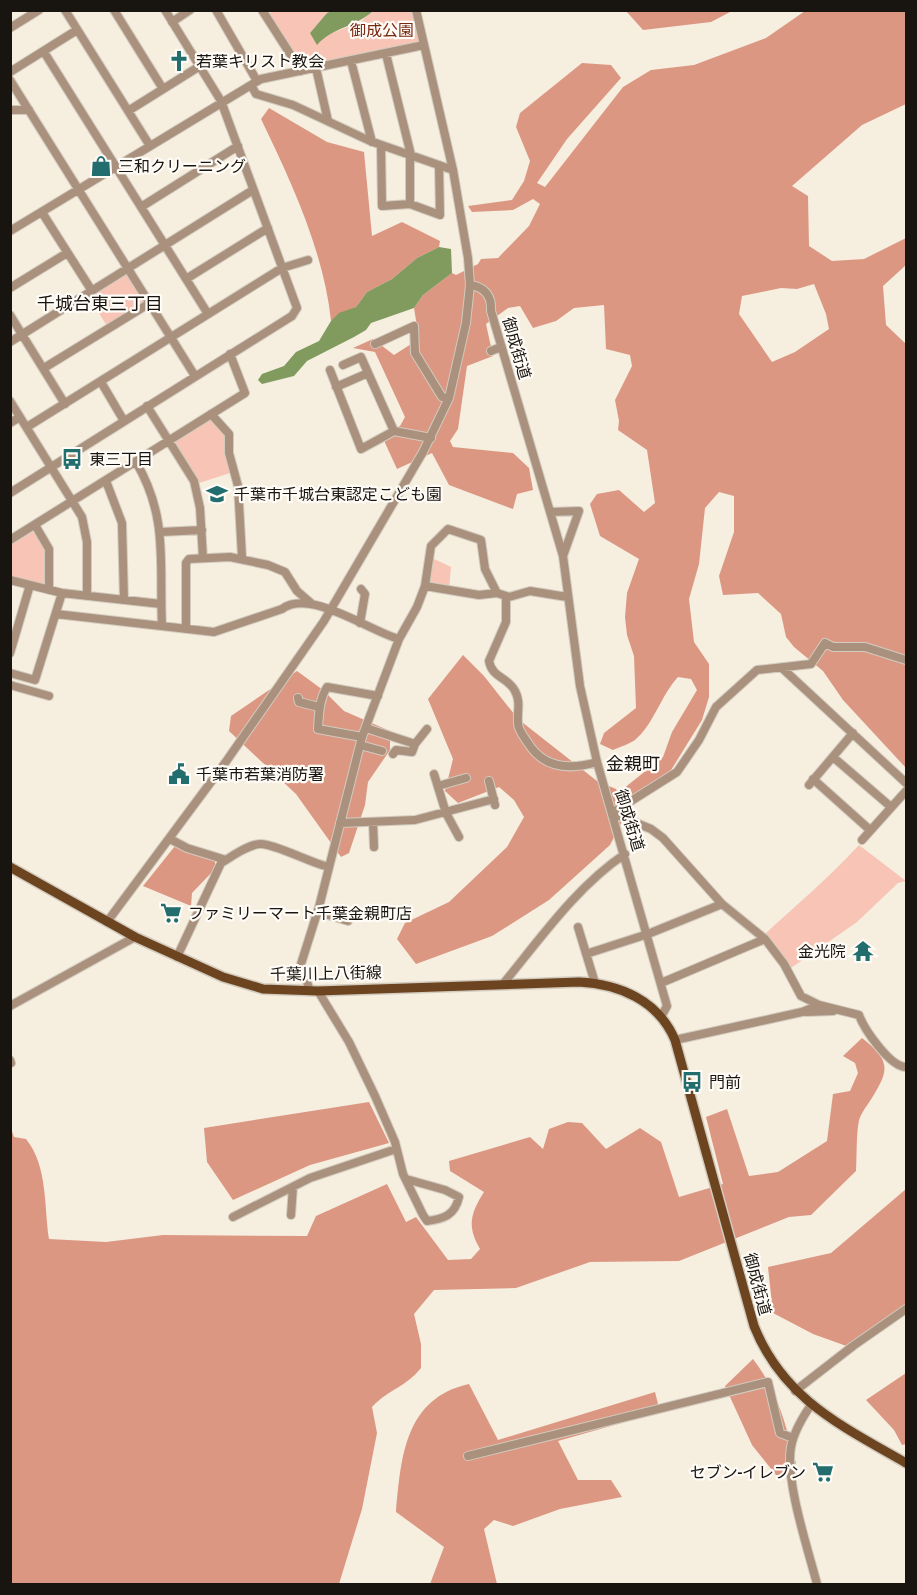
<svg xmlns="http://www.w3.org/2000/svg" width="917" height="1595" font-family="'Archivo Narrow','Noto Sans JP',sans-serif">
<rect width="100%" height="100%" fill="#f6eedf"/>
<path fill="#f7c4b6" d="M272,11H334L327,13L310,33L326,35L359,23L373,11H412L419,40L418,44L305,65L300,64L269,14Z
M127,274L145,300L142,305L107,326L89,297Z
M212,419L226,436L225,456L230,473L196,484L175,444L176,440Z
M32,532H36L45,549L47,583L44,585L11,576V545Z
M430,557L451,567L449,589L426,584Z
M859,845L906,881L898,883L857,922L788,970L764,935C796,905 829,878 859,845Z"/>
<path fill="#dc9783" fill-rule="evenodd" d="M626,11H732L711,22L643,30Z
M805,11H906V104L862,125L792,186L808,196L809,246L832,261L864,259L906,238V265L883,286L886,325L906,344V768L843,700L823,671L794,647L786,637L781,614L758,593L723,595L719,576L734,532V496L719,492L705,508L699,564L689,599L694,642L709,664V697L702,720L668,775L623,800L624,818L610,845L549,900L492,936L416,964L397,939L405,923L449,902L507,847L524,817L514,800L499,787L458,803L445,791L453,759L428,699L463,655L484,676L518,719L597,781L616,789L618,793L663,757L672,732L697,690L691,679L678,677C661,695 654,724 635,740C629,744 620,747 613,750L600,744L604,733L636,708L634,656L627,635L625,617L627,593L639,559L600,536L590,504L597,494L619,490L644,512L655,503L647,450L618,430L619,421L615,400L632,366L630,355L606,349L604,305L574,308L556,321L533,328L520,306L508,308L486,324L493,356L467,366L458,429L450,441L453,447L513,453L529,468L533,490L517,494L513,509L449,485L432,453L397,469L381,434L400,426L405,417L375,352L353,348L373,339L394,355L419,339L414,308L423,295L452,273L456,275L478,264L481,259L498,258L529,226L540,204L533,199L513,210L472,212L468,206L512,200L524,181L530,161L516,127L520,113L582,63L611,65L621,78L567,139L537,183L545,187L623,87L651,70L694,65L766,38ZM814,284L826,314L829,329L795,352L772,362L739,314L742,296L781,288L797,289Z
M269,108L327,142L364,152L372,236L402,222L440,241L439,247L417,258L392,279L367,292L356,307L331,321C324,252 291,181 261,119Z
M297,671L323,690L344,711L390,731V750L368,782L365,805L349,853L341,857L296,794L229,731L231,716Z
M175,846L215,860V869L192,893L191,906L143,886Z
M862,1038C894,1063 888,1072 868,1104C865,1108 861,1114 859,1120C856,1136 857,1154 856,1171L811,1215L789,1217L679,1261L590,1262L516,1288L434,1290L414,1314L421,1344V1368C406,1387 389,1389 372,1407L377,1433L362,1509L339,1584H11L10,1126L14,1137L26,1139C48,1166 44,1207 49,1239L106,1242L163,1235L307,1236L316,1216L387,1184L406,1222L416,1217L448,1260L471,1259L480,1249C467,1227 470,1214 484,1192L450,1171L449,1161L530,1137L543,1149L549,1129L568,1122L582,1123L606,1149L640,1128L661,1142L679,1197L723,1184L706,1117L727,1109L749,1176L778,1172L827,1141L833,1094L850,1091L858,1073L855,1063L843,1056Z
M369,1102L389,1143L310,1165L233,1200L207,1162L204,1128Z
M906,1189V1306L852,1348L813,1334L773,1313L768,1267L831,1253Z
M753,1359C779,1393 785,1424 796,1463L789,1475H776L752,1445L725,1386Z
M906,1373V1444L902,1445L894,1430L866,1400Z
M469,1384L498,1440L655,1392L660,1412L558,1441L578,1480H611L622,1497L560,1509L513,1526L494,1520L484,1529L497,1584H430L444,1547L396,1512C401,1457 405,1398 469,1384Z"/>
<path fill="#819a5e" d="M334,10H373V11C356,27 333,27 317,45L310,33L327,13Z
M439,247L451,249L452,273L423,295L414,308L371,323L366,330L354,337L307,361L294,376L262,384L258,380L262,374L284,366L296,352L319,341L331,321L339,313L356,307L367,292L392,279L417,258Z"/>
<g fill="none" stroke-linecap="round" stroke-linejoin="round">
<defs>
<path id="minor" d="M65,10L150,146
M114,10L163,89
M216,10L257,81
M262,10L301,71
M172,22L190,10
M10,28L39,10
M44,52L208,314
M386,54L411,155
M351,61L372,142
M316,68L328,121
M10,72L77,30
M10,80L195,376
M251,85L256,94L293,105L370,141L453,170
M10,110H29
M128,111L200,66
M381,145L382,206L410,204L440,215L439,165
M410,204V155
M141,207L238,146
M43,214L92,291
M10,231L261,79L424,45
M186,279L268,228
M470,285C485,287 492,296 491,311L563,556L580,686L597,762L667,1006L661,1017
M10,288L67,253
M10,315L65,404
M10,342L253,190
M375,344L414,326L415,353L442,397L449,398
M491,351L501,347
M343,365L361,357L394,431
M44,368L150,303
M330,370L361,449L394,431L431,438
M101,382L124,421
M336,387L368,373
M10,401L82,517L87,542V596
M147,406L194,481L200,508L203,558
M211,414L229,434V453L238,486L242,557
M10,423L20,417
M27,427L282,268L308,260
M136,462C169,518 159,564 162,626
M106,481L122,523L124,600
M10,493L292,316L297,308L221,101L165,10
M550,512L579,511L563,556
M35,525L49,549V590
M161,532L202,530
M10,540L245,393L230,354
M10,580L62,593L161,604
M425,586L479,595L497,593L509,597L530,591L567,597
M506,597V622L489,661C492,678 508,677 515,691C521,702 517,711 518,723C518,730 524,737 528,743C544,769 570,770 597,762
M56,614L214,632L282,609C310,588 369,631 399,639
M360,623L365,594L361,589
M186,629V563L189,559L230,557L268,565L285,572L297,591L312,604
M10,653L30,585
M782,668L906,783
M10,673L35,680L62,593
M10,685L49,696
M298,698L299,702L319,707
M366,728L415,744
M362,737L318,729C319,714 319,700 327,687L378,696
M360,745L382,751
M393,754L396,750L412,752L415,744L427,729
M833,757L891,807
M434,774L446,813L459,837
M813,779L870,830
M489,781L495,805
M809,785L853,733
M438,786L466,778
M612,813L677,772L699,740L716,707L757,670L811,664L825,643L833,647H865L906,660
M612,813L651,829L663,838L722,904L765,939L784,964L801,996L819,1005
M373,822L374,847
M340,823L415,820L494,799
M170,839L187,848L226,860C235,854 250,844 261,844C275,844 311,863 329,867
M862,840L906,791
M318,912L348,921
M107,922L225,763L324,621L423,452L449,398L466,323L470,285L468,258L453,170L416,10
M578,927L595,983
M586,954L648,934L722,904
M177,957L221,863L226,860
M661,983L765,939
M503,984C540,939 577,886 625,854
M310,991L301,964L319,907L362,737L399,639L417,607L425,586L431,546L448,529L481,540L485,569L497,593
M318,991L349,1042L375,1096L395,1142L403,1174L423,1215L427,1221C444,1219 455,1215 459,1197L445,1190L406,1179
M10,1006L135,937
M806,1012L833,1011
M675,1040L802,1012L819,1005L859,1015C864,1029 890,1067 906,1067
M10,1060L11,1063
M291,1215L293,1187
M233,1217L310,1178L396,1149
M795,1391L853,1346L906,1309
M811,1405C802,1418 794,1431 791,1447C785,1481 808,1549 817,1584
M468,1456L768,1382L780,1433L793,1438"/>
<path id="major" d="M10,867L135,937L223,977L263,989L318,991L579,982C619,984 658,1000 675,1040L754,1326C783,1399 842,1426 906,1463"/>
</defs>
<use href="#minor" stroke="#d2cbbe" stroke-width="10"/>
<use href="#major" stroke="#d2cbbe" stroke-width="12"/>
<use href="#minor" stroke="#a9917e" stroke-width="8"/>
<use href="#major" stroke="#6d4420" stroke-width="9"/>
</g>
<defs>
<symbol id="church-bare" viewBox="-9 -9 18 18"><path d="M-1.2-6h2.4v3.5h3.3v2.4h-3.3V6h-2.4V-.1h-3.3v-2.4h3.3Z" fill="#226e6e" stroke="#fffbf6" stroke-width="2.5" paint-order="stroke"/></symbol>
<symbol id="shop-bare" viewBox="-9 -9 18 18"><path d="M-5-2.5h2.3a2.7 3.5 0 0 1 5.4 0H5L5.5 6h-11ZM-1.5-2.5h3a1.5 2.3 0 0 0-3 0Z" fill="#226e6e" stroke="#fffbf6" stroke-width="2.5" paint-order="stroke"/></symbol>
<symbol id="bus-bare" viewBox="-9 -9 18 18"><path d="M-5-6H5V4H4V6H2V4H-2V6H-4V4H-5ZM-3.5-4V0h7V-4ZM-3.5 1.2v1.5H-2V1.2ZM2 1.2v1.5H3.5V1.2Z" fill="#226e6e" stroke="#fffbf6" stroke-width="2.5" paint-order="stroke"/></symbol>
<symbol id="school-bare" viewBox="-9 -9 18 18"><path d="M0-5L7-2L0 1L-7-2ZM-4 1L0 2.5L4 1V4Q0 6-4 4Z" fill="#226e6e" stroke="#fffbf6" stroke-width="2.5" paint-order="stroke"/></symbol>
<symbol id="civic-bare" viewBox="-9 -9 18 18"><path d="M-.6-6.5H3V-4.5H.6V-3L4-1V1h2V6H-6V1h2V-1L-.6-3ZM-1.2 2.5V6h2.4V2.5Z" fill="#226e6e" stroke="#fffbf6" stroke-width="2.5" paint-order="stroke"/></symbol>
<symbol id="supermarket-bare" viewBox="-9 -9 18 18"><path d="M-6-5.5h2.5l.6 2H6L4.5 2H-2.5L-4.4-4H-6ZM-1.5 3.2a1.3 1.3 0 1 0 .1 0ZM3 3.2a1.3 1.3 0 1 0 .1 0Z" fill="#226e6e" stroke="#fffbf6" stroke-width="2.5" paint-order="stroke"/></symbol>
<symbol id="temple-bare" viewBox="-9 -9 18 18"><path d="M0-6L5-2H3V0L6.5 2.5H4V6H1.5V3h-3V6H-4V2.5H-6.5L-3 0V-2H-5Z" fill="#226e6e" stroke="#fffbf6" stroke-width="2.5" paint-order="stroke"/></symbol>
</defs>
<g fill-rule="evenodd">
<use href="#church-bare" x="164" y="46" width="30" height="30"/>
<use href="#shop-bare" x="86" y="151" width="30" height="30"/>
<use href="#bus-bare" x="57" y="444" width="30" height="30"/>
<use href="#school-bare" x="202" y="479" width="30" height="30"/>
<use href="#civic-bare" x="164" y="759" width="30" height="30"/>
<use href="#supermarket-bare" x="156" y="898" width="30" height="30"/>
<use href="#temple-bare" x="848" y="936" width="30" height="30"/>
<use href="#bus-bare" x="677" y="1067" width="30" height="30"/>
<use href="#supermarket-bare" x="808" y="1457" width="30" height="30"/>
</g>
<g text-anchor="middle" stroke-width="4.5" stroke-linejoin="round" paint-order="stroke">
<g font-size="16" fill="#7a2911" stroke="#fffbf6">
<text x="382" y="36">御成公園</text>
</g>
<g font-size="16" fill="#181510" stroke="#fffbf6" text-anchor="start">
<text x="196" y="67">若葉キリスト教会</text>
<text x="118" y="172">三和クリーニング</text>
<text x="89" y="465">東三丁目</text>
<text x="234" y="500">千葉市千城台東認定こども園</text>
<text x="196" y="780">千葉市若葉消防署</text>
<text x="188" y="919">ファミリーマート千葉金親町店</text>
<text x="846" y="957" text-anchor="end">金光院</text>
<text x="709" y="1088">門前</text>
<text x="806" y="1478" text-anchor="end">セブン-イレブン</text>
</g>
<g font-size="16" fill="#181510" stroke="#fffbf6">
<text transform="translate(517 348) rotate(74)" y="6">御成街道</text>
<text transform="translate(630 820) rotate(73)" y="6">御成街道</text>
<text transform="translate(326 973) rotate(-1)" y="6">千葉川上八街線</text>
<text transform="translate(758 1284) rotate(75)" y="6">御成街道</text>
</g>
<g font-size="18" fill="#181510" stroke="#fffbf6">
<text x="100" y="310">千城台東三丁目</text>
<text x="633" y="770">金親町</text>
</g>
</g>
<rect width="917" height="1595" fill="none" stroke="#181510" stroke-width="24"/>
</svg>
